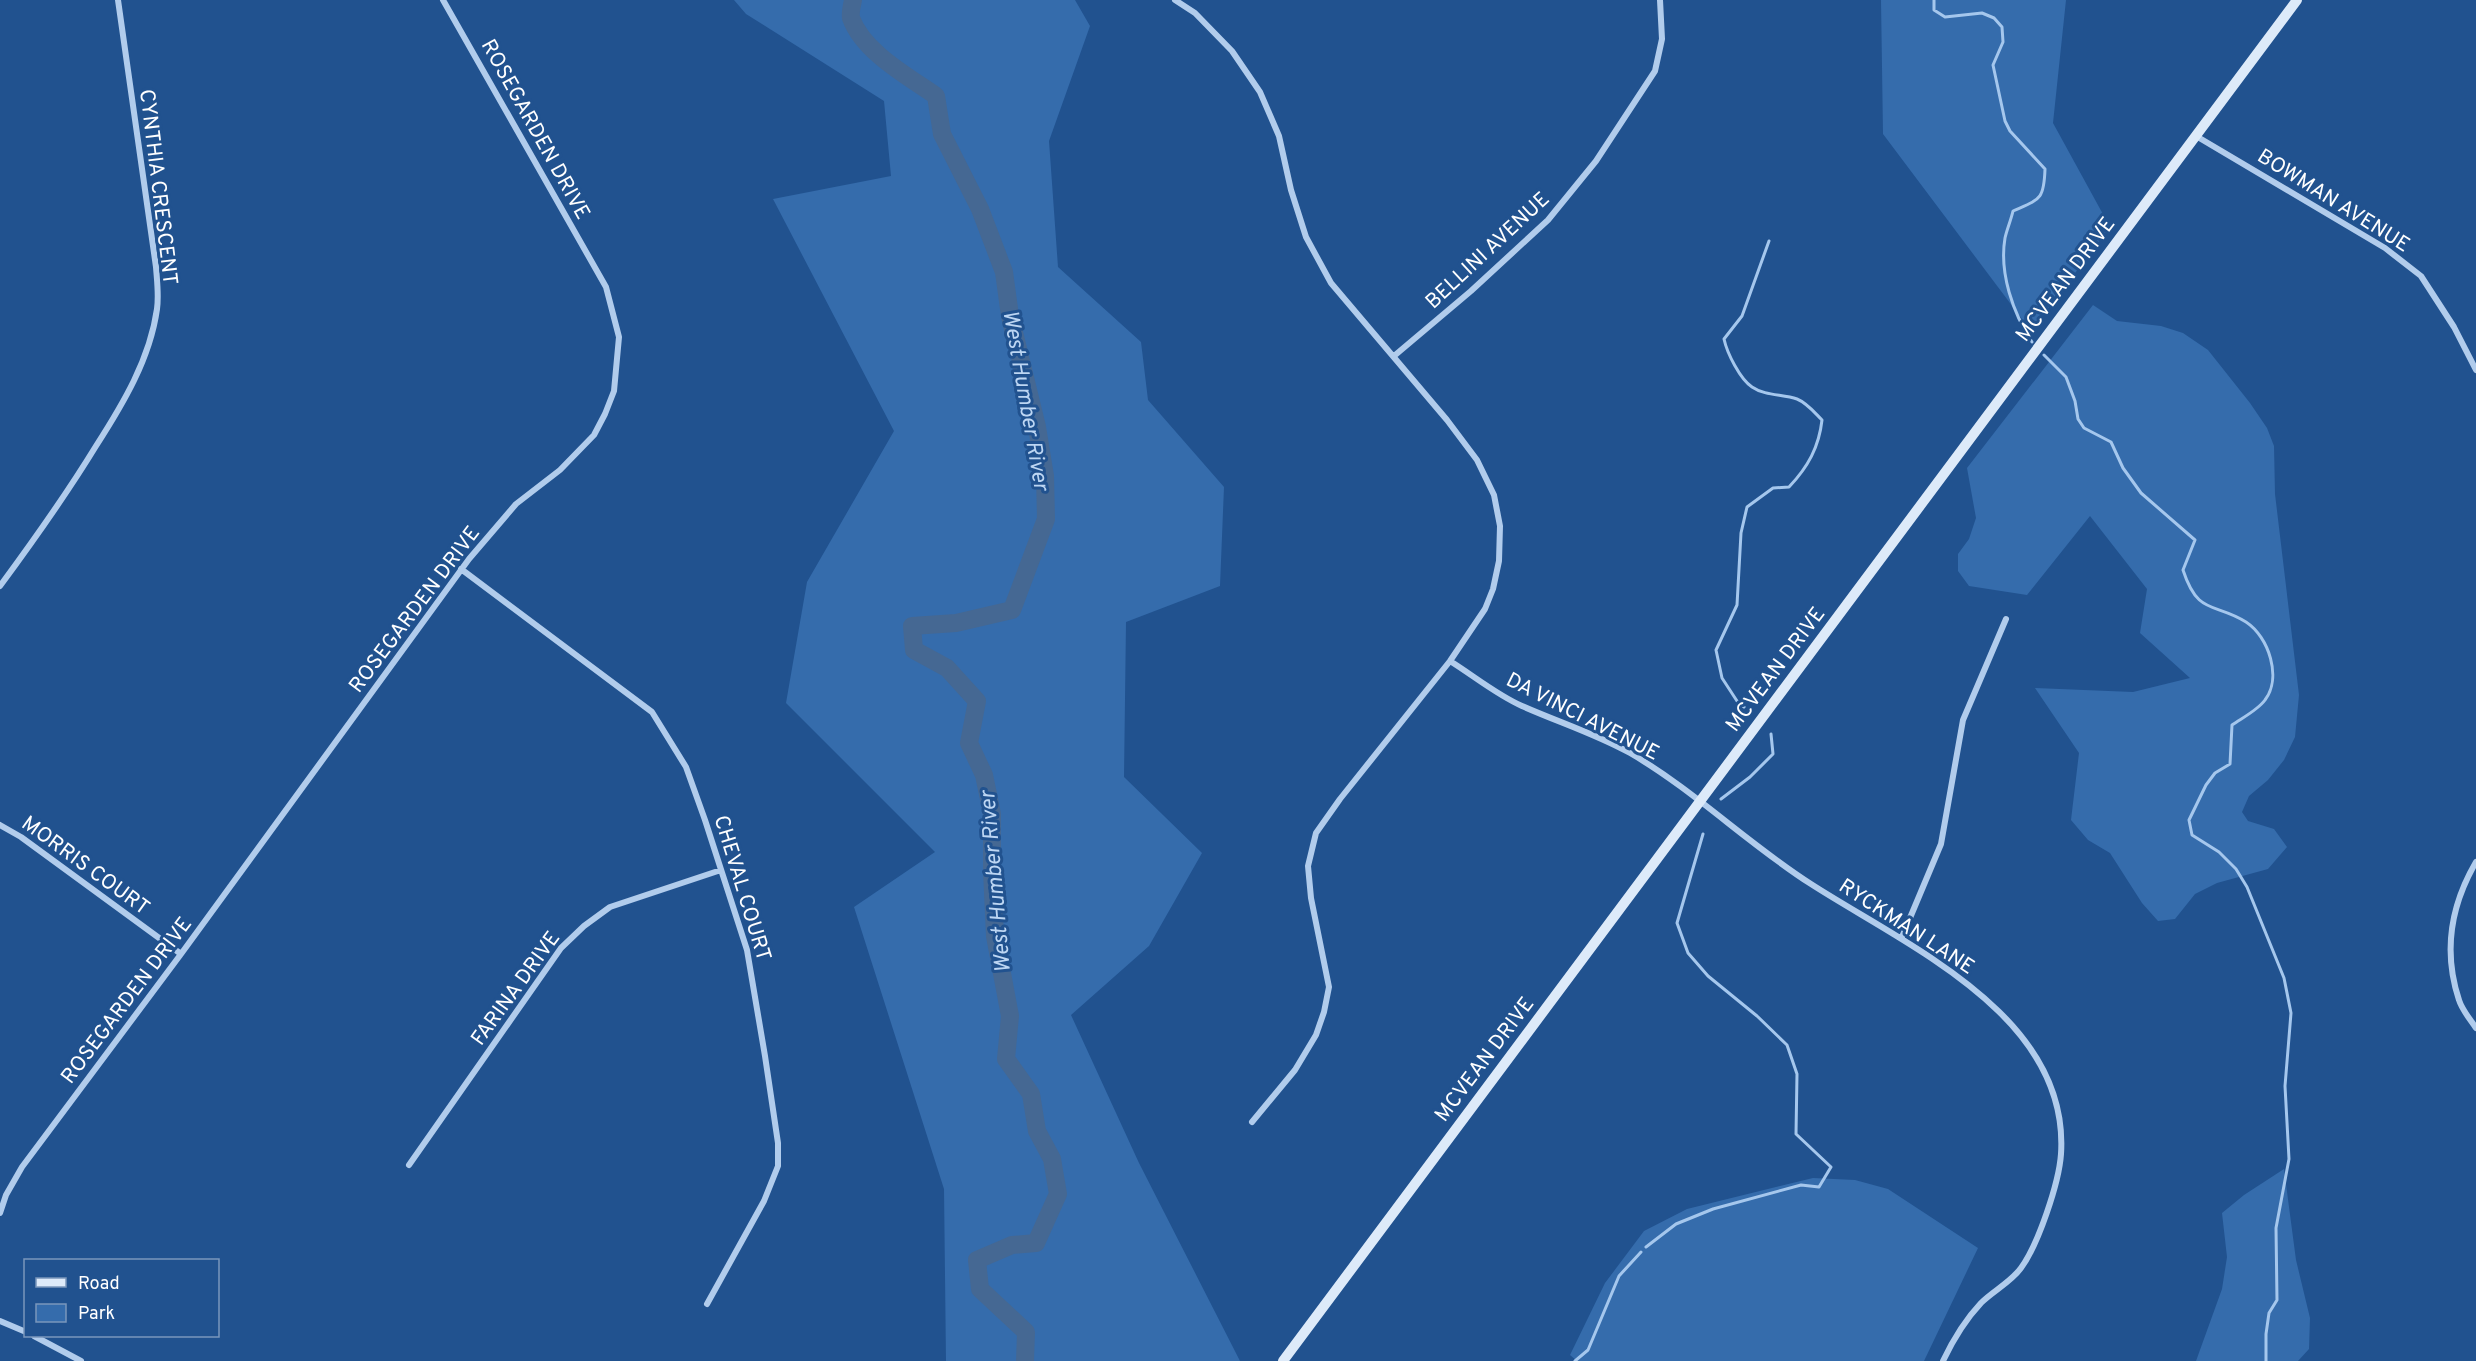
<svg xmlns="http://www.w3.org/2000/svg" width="2476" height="1361" font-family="Overpass,sans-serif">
<rect width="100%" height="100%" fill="#21528f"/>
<path fill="#356cac" d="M734,0H1075L1090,26L1049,141L1058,267L1141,342L1148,400L1224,487L1220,586L1126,622L1124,777L1202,853L1149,946L1071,1015L1139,1163L1240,1361H946L944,1189L854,907L935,852L786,703L807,582L894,431L773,199L891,176L884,101L746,14Z
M1881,0H2066L2053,123L2110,227L2031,331L1883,134Z
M2093,305L2117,321L2161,326L2183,333L2208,350L2250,403L2267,428L2274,446L2275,494L2299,695L2295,737L2284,760L2268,780L2249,796L2242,812L2248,821L2274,829L2287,847L2268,869L2217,883L2195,894L2175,919L2158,921L2142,903L2110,853L2088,840L2071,820L2079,753L2035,688L2133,692L2190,678L2140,633L2147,589L2090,516L2027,595L1969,586L1958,571V554L1969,539L1976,518L1967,468Z
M2284,1169L2296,1260L2310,1318L2309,1349L2298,1361H2196L2222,1289L2227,1257L2222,1213L2244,1195Z
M1813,1178L1855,1180L1888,1189L1978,1248L1924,1361H1577L1570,1355L1605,1283L1644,1231L1687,1209Z"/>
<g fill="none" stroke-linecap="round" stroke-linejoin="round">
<path stroke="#a5c7ed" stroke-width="3" d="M1934,0V10L1945,17L1982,13L1994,18L2002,27L2003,42L1993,65L2005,121L2010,131L2045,169C2044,200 2040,199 2013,211C2011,220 2007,229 2005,238C1999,273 2013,313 2032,342
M2044,355L2066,377L2075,401L2078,419L2084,428L2111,442L2123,468L2141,493L2195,540L2183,570C2198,616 2214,602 2246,622C2269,637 2282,678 2265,700C2258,710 2242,718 2232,725L2230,764L2215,773L2206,785L2189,820L2192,835L2219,852L2236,869L2247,887L2284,978L2291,1013L2285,1086L2289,1159L2276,1228L2277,1300L2269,1313L2266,1334V1361
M1744,707L1737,701L1722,678L1716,650L1737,605L1741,533L1747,507L1773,488L1789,487C1808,467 1819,447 1822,420C1814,412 1807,403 1797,399C1783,394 1765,396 1752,387C1740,379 1727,353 1724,339L1742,316L1769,241
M1721,799L1750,777L1773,754L1771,734
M1646,1247L1676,1224L1713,1209L1801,1185L1819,1187L1831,1167L1796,1134L1797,1074L1787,1045L1757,1016L1708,976L1688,953L1677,923L1703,834
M1575,1361L1588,1350L1619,1276L1641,1252"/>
<path stroke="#456893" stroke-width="18" d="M853,0C852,5 850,13 851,18C863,52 909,77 936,96L942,134L980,209L1004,272L1010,316L1037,427L1045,476L1046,519L1012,610L956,623L912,626L914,650L947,668L977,701L969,743L984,775L992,814V870L995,936L1010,1016L1006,1059L1031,1094L1037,1131L1052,1159L1058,1194L1036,1243L1012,1245L977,1260L980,1289L1026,1332L1025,1361"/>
<path stroke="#b1ccec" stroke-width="6" d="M1175,0L1195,13L1232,51L1260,92L1279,136L1291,190L1306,237L1331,283L1447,420L1477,460L1494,495L1500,526L1499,561L1493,589L1485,609L1450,661L1340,799L1316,833L1308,866L1311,898L1329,987L1324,1012L1316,1035L1295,1070L1252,1122
M2196,136L2385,248L2421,276L2454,327L2476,370
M1394,356L1471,291L1548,220L1596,161L1655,71L1662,39L1660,0
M461,569L652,712L686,767L705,820L747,950L765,1056L778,1143V1166L764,1201L707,1304
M0,586C34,540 66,495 96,446C123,404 150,359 157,309C159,295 157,281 156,267L118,0
M1450,661C1474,676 1497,695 1522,706C1558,722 1596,734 1630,753C1694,790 1748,844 1811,884C1907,946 2070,1016 2061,1154C2059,1183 2038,1245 2021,1268C2011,1282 1993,1291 1981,1303C1965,1320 1953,1340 1943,1361
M0,825L21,837L181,954
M2476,862C2451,905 2443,952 2459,1000C2462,1010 2470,1019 2476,1028
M1902,937L1941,844L1963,720L2006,619
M409,1165L561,948L584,926L610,907L721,870
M0,1213L6,1195L22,1167L181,954L469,559L516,504L560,470L594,435L605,414L614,391L619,337L606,287L443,0
M0,1321L26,1332
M34,1336L81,1361"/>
<path stroke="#ddeaf9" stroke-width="10" d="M1283,1361L2297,0"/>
</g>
<g text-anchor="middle" stroke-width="6" stroke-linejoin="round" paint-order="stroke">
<g font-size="21" fill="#fff" stroke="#21528f">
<text transform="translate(536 129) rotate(61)" y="7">ROSEGARDEN DRIVE</text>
<text transform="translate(159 187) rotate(83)" y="7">CYNTHIA CRESCENT</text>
<text transform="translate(2334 200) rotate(32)" y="7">BOWMAN AVENUE</text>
<text transform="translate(1487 250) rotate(-43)" y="7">BELLINI AVENUE</text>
<text transform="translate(2065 279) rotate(-53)" y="7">MCVEAN DRIVE</text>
<text transform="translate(414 609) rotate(-53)" y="7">ROSEGARDEN DRIVE</text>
<text transform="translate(1775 669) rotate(-53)" y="7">MCVEAN DRIVE</text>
<text transform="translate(1583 716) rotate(27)" y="7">DA VINCI AVENUE</text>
<text transform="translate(86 865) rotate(36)" y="7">MORRIS COURT</text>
<text transform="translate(743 888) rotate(73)" y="7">CHEVAL COURT</text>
<text transform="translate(1907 926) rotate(33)" y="7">RYCKMAN LANE</text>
<text transform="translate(515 988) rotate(-54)" y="7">FARINA DRIVE</text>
<text transform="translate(126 1000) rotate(-53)" y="7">ROSEGARDEN DRIVE</text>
<text transform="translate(1484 1059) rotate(-53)" y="7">MCVEAN DRIVE</text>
</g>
<g font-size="22" font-style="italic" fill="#bdd6f3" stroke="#21528f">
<text transform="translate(1027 400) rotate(80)" y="8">West Humber River</text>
<text transform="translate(994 882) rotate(-95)" y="8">West Humber River</text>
</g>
</g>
<rect x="24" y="1259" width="195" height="78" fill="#21528f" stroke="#7a97bc" stroke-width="1.5"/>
<rect x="36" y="1278" width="30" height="9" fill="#ddeaf9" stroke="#7a97bc" stroke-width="1.5"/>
<text x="78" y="1289" font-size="18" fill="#ffffff">Road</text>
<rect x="36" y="1304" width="30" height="18" fill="#356cac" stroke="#7a97bc" stroke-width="1.5"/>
<text x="78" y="1319" font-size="18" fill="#ffffff">Park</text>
</svg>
